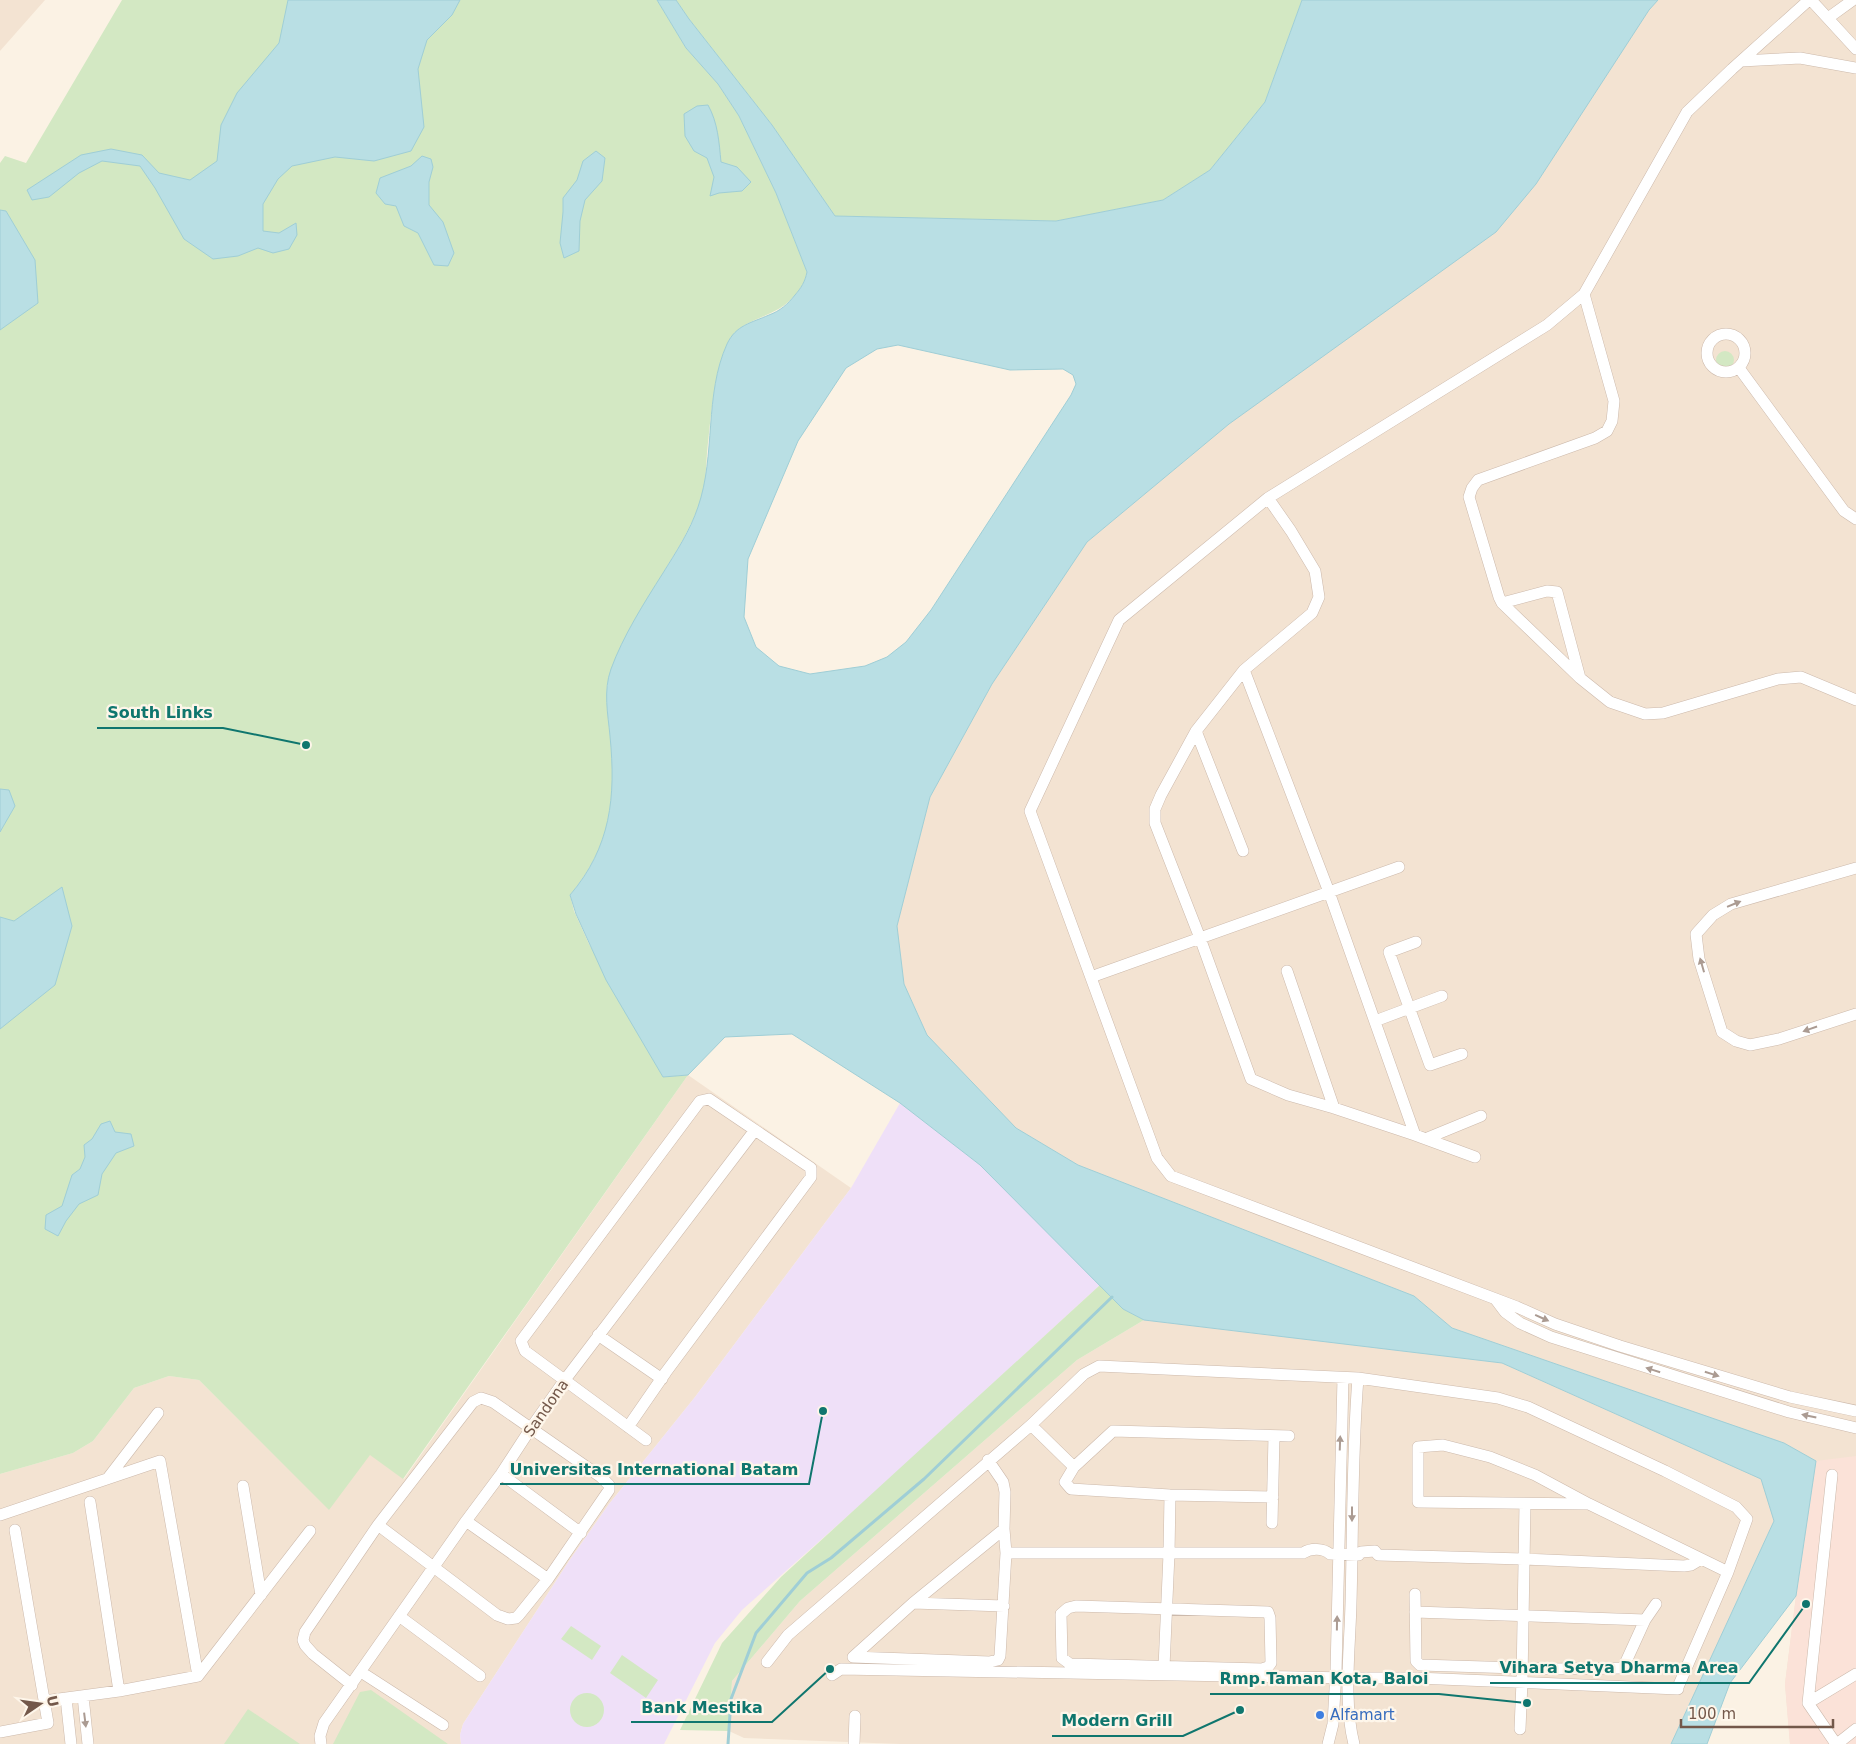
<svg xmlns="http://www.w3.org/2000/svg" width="1856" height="1744" font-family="'DejaVu Sans',sans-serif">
<rect width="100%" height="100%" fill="#fbf2e4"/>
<path fill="#f3e3d2" d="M0,0H45L0,51Z
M1658,0H1856V1744H1790L1785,1684L1796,1596L1816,1461L1784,1443L1452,1328L1414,1296L1078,1165L1016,1128L927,1035L904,984L897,926L930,797L992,684L1087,542L1229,424L1536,184L1649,10Z
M688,1075L851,1188L695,1397L609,1504L569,1561L463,1724L460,1735L461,1744H0V1474L73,1453L93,1441L134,1388L169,1376L199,1380L329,1509L370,1454L404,1479Z
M1144,1320L1502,1363L1762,1479L1774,1521L1671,1744H900L744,1738L729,1731L732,1681L800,1601L1077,1360Z"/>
<path fill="#fbe2d8" d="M1856,1456V1744H1790L1785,1684L1796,1596L1816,1461Z"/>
<path fill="#efe0f8" d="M900,1103L980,1165L1100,1285L877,1490L742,1610L715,1643L664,1744H461L460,1735L463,1724L569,1561L609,1504L695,1397L851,1188Z"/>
<path fill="#d3e8c3" d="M122,0H657L686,48L718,84L739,116L776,193L807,272C805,282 801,288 795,295C774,321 739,316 727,345C713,378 711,417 707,453C706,467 706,481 702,494C694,527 674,553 658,582C639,615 624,650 607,684C606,712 612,740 613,768C615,817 601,858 570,895L574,911L589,944L663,1077L688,1075L403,1479L370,1455L329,1510L199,1380L169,1376L134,1388L93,1441L73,1453L0,1474V163L5,156L26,163Z
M676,0H1302L1265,102L1210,170L1163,200L1056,221L835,216L772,125L689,19Z
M1716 360a9 9 0 1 1 18 0a9 9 0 1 1-18 0Z
M1100,1285L1123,1309L1144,1320L1077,1360L800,1601L732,1681L729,1731L680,1730L722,1643L781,1577Z
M571,1626L601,1646L592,1660L561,1639Z
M622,1655L658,1680L646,1698L610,1673Z
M371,1690L448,1744H333L360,1692Z
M570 1710a17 17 0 1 1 34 0a17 17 0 1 1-34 0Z
M248,1709L300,1744H224Z"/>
<path fill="#b9dfe4" stroke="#9fced6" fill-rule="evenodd" d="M288,0H460L452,15L427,40L418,69L424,127L411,151L374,161L335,157L292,166L278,179L263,204V231L279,233L296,223L297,235L289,249L273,253L258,248L238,256L213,259L184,239L155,188L140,166L102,161L79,173L49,197L32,200L27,190L81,155L111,149L142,155L159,173L190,180L217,161L221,125L237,93L279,43Z
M657,0H676L689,19L772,125L835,216L1056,221L1163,200L1210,170L1265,102L1302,0H1658L1649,10L1536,184L1496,232L1229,424L1087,542L992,684L930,797L897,926L904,984L927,1035L1016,1128L1078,1165L1414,1296L1452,1328L1784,1443L1816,1461L1796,1596L1730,1683L1707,1744H1671L1774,1521L1761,1479L1502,1363L1144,1320L1123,1309L980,1165L900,1103L792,1034L725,1037L688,1075L663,1077L606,980L576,914L570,895C611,847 616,797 610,736C608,714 603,691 611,669C623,636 644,603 663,573C676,552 690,531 698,507C716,455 704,395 727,344C736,325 751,323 769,315C780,311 788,304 795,295C801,288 805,282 807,272L776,193L739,116L718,84L686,48ZM898,345L1010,370L1063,369L1073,375L1076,384L1071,395L931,610L906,642L887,657L865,666L810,674L779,666L756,647L744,617L748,559L798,441L846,368L877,349Z
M708,105C718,123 719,142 721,162L737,167L751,182L742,191L719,193L710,196L714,177L707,158L694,151L685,136L684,114L697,106Z
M596,151L605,158L602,181L585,200L580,221L579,251L564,258L560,243L563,212V198L577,180L583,161Z
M422,156L431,159L433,167L429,182V205L443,222L454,253L448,266L434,265L418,233L404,226L396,206L385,204L376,193L380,178L411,166Z
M0,210L6,211L35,260L38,303L0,330Z
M0,789L9,790L15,806L0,832Z
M62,887L72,926L55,985L0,1029V917L14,921Z
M110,1121L115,1132L131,1134L134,1146L116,1153L102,1174L98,1195L79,1204L66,1221L58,1236L45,1229L46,1215L62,1206L72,1175L80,1169L85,1157L84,1145L92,1139L101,1124Z"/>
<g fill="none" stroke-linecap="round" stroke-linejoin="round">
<path stroke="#9fced6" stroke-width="3" d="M728,1744L731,1699L756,1633L807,1573L831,1558L924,1479L1112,1297"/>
<defs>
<path id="minor" d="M1809,0L1732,69L1687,112L1584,294L1547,325L1268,498L1119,620L1030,811L1157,1158L1171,1176L1517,1307L1555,1324L1620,1346L1790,1397L1856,1411
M1811,0L1856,49
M1828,18L1853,0
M1741,61L1800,58L1856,68
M1584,294L1614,401L1612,421L1607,431L1595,438L1478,480L1472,488L1469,497L1499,597L1502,603L1580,678L1610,702L1645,714L1663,713L1778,679L1801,677L1856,700
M1707 353a19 19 0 1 1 38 0a19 19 0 1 1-38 0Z
M1739,368L1844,511L1856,519
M1268,498L1291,531L1315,571L1319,597L1312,613L1244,670L1196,731L1161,795L1155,809V823L1200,938L1251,1079L1288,1095L1334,1108L1415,1135L1475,1157
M1502,603L1547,591L1557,592L1580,678
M1244,670L1329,892L1415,1135
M1196,731L1243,851
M1856,868L1731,904L1713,915L1696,934L1699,959L1722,1032L1736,1041L1750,1045L1779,1039L1856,1014
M1416,942L1389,952L1430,1065L1462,1054
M1287,971L1334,1108
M1091,977L1399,867
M1375,1021L1442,996
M1425,1139L1481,1116
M1496,1300L1505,1312L1520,1323L1551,1337L1789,1412L1856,1428
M598,1335L662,1379
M1031,1425L1074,1467
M628,1427L666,1372L811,1177V1168L709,1099L700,1101L521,1341L525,1351L646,1440
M501,1474L581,1533
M1832,1475L1808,1703L1836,1744
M108,1478L158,1413
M243,1486L261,1595
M1273,1497L1170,1495L1071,1489L1065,1482L1074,1467L1113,1431L1289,1436
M90,1502L119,1691
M1589,1504L1418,1502V1447L1443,1445L1490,1457L1535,1475L1589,1504L1728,1572
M0,1515L160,1461L198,1676
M466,1521L548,1579
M1272,1523L1274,1436
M1006,1553H1303C1311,1548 1323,1548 1330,1554L1359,1555L1361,1552L1375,1551L1378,1555L1523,1559L1684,1566L1691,1565L1701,1559
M1415,1594L1416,1661L1420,1665L1554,1669L1621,1668L1624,1666L1645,1620L1656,1604
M913,1603L1004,1606
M1076,1606L1268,1612L1270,1618L1271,1663L1268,1667L1262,1669L1070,1664L1062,1658L1061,1614L1068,1608Z
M1415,1612L1645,1620
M399,1616L480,1676
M853,1657L989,1662L998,1660L1000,1656L1006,1553L1004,1529L1005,1492L1003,1482L988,1460
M853,1657L913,1603L1004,1529
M767,1662L788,1635L1031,1425L1084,1374L1099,1366L1358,1378L1498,1398L1528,1407L1665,1471L1736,1507L1747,1519L1728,1572L1678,1687
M1164,1667L1169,1554L1170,1495
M361,1672L443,1725
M832,1675L841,1669L1348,1678H1416L1678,1689
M352,1685L313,1654L305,1645L303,1640L305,1632L378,1525L473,1402L481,1398L493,1402L601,1477L609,1485V1490L548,1579L519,1615L516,1618L508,1619L497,1615L378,1525
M83,1696L88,1744
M66,1698L71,1744
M44,1701L119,1691L198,1676L310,1531
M1808,1703L1856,1674
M1520,1729L1522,1681L1525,1504
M0,1732L48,1723L15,1530
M321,1744L320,1736L324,1723L466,1521L501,1474L531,1428L564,1381L755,1130
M854,1744L855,1716
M1328,1744L1333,1724L1336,1672L1343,1378
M1354,1744C1343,1701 1350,1648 1351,1603C1353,1528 1352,1453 1358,1378
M1837,1744L1856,1729"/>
</defs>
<use href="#minor" stroke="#ccb9ab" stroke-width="12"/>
<use href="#minor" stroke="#fff" stroke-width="11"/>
</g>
<defs><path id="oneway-solid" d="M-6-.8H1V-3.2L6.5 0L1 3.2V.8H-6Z" transform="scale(1.25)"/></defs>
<g fill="#ab9b92">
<use href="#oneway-solid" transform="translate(1734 904) rotate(-22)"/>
<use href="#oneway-solid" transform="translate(1702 965) rotate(-106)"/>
<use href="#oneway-solid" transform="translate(1810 1029) rotate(161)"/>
<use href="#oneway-solid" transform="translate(1542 1318) rotate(24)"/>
<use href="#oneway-solid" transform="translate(1653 1370) rotate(-163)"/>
<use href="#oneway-solid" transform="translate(1712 1374) rotate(17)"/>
<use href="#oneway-solid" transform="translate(1809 1416) rotate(-168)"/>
<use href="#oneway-solid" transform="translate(1340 1443) rotate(-88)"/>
<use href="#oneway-solid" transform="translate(1352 1514) rotate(90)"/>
<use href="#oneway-solid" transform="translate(1337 1623) rotate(-89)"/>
<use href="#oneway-solid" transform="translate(85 1720) rotate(83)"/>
</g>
<circle fill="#3f7fe0" stroke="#fef6ea" stroke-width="2" cx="1320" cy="1715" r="5"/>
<g text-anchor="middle" stroke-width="4.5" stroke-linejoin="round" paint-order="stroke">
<g font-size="15" fill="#73584a" stroke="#fef6ea">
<text transform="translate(546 1408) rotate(-55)" y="5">Sandona</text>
</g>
<g font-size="15" fill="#366cbe" stroke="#fef6ea" text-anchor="start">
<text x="1330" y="1720">Alfamart</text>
</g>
</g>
<path fill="none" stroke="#0f766e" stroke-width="2" d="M306 745L223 728H97M823 1411L809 1484H500M1806 1604L1749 1683H1490M1527 1703L1439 1694H1210M830 1669L772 1722H631M1240 1710L1183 1736H1052"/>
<g fill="#0f766e" stroke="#fef6ea" stroke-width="2">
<circle cx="306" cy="745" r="5"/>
<circle cx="823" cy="1411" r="5"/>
<circle cx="1806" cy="1604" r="5"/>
<circle cx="1527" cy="1703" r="5"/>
<circle cx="830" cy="1669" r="5"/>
<circle cx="1240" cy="1710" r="5"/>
</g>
<g font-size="16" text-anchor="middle" font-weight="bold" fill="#0f766e" stroke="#fef6ea" stroke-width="4.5" stroke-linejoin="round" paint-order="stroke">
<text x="160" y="718">South Links</text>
<text x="654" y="1475">Universitas International Batam</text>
<text x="1619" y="1673">Vihara Setya Dharma Area</text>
<text x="1324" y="1684">Rmp.Taman Kota, Baloi</text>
<text x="702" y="1713">Bank Mestika</text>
<text x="1117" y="1726">Modern Grill</text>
</g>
<g transform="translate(40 1704) rotate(77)" stroke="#fef6ea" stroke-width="4" paint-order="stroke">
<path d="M0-4L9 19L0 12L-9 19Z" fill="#73584a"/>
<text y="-8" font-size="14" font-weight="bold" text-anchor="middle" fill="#73584a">U</text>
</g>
<path d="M1681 1719v8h152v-8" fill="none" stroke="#73584a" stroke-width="2.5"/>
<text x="1688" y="1719" font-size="15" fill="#73584a" stroke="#fef6ea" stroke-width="4" paint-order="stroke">100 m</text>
</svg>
